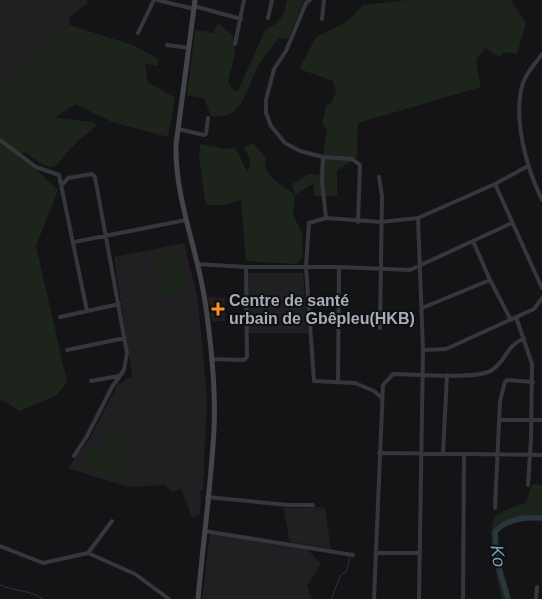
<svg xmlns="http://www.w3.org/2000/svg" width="542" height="599" font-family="Helvetica,sans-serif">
<rect width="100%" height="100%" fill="#141416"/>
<path fill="#202023" d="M0,0H86L88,3L69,18V25L0,87Z
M184,243L198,300L207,398L203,490L199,492L201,496L200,514L192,517L181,489L172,492L165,485L128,487L68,468L90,438L118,384L132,376L114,257Z
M248,273H303L308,333H248Z
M208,297L225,298V321H212Z
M325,507L331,549L290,542L283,508Z
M210,533L308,550L321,564L307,586L312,599H202Z"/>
<path fill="#1c241c" d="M287,0H304L288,39L279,38C273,46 265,54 260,63C247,83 245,122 211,116L204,98L187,95L195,30L214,33L217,24L221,25L233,36L235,55L228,81L232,90L238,91L265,30C280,23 284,16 287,0Z
M407,0H511L526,23L517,54L504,52L499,57L485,48L476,60L481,87L358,123L357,157L337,171V196H314V183L295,195L293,215L302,233L303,257L296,264L246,261L241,200L224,205H206L199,159L200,144L228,149L235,147L247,172C253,161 249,157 244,147L253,143L266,158C260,174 284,187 295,194L292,184L309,174L319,175L327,131L322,122L327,104L331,103L336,92L333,81L299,69L316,37L348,21L363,5Z
M69,25L133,45L159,59L157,66L145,63L148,82L175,98L168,137L112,122L75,104L54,118L94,122L96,126C90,132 82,137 75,144C52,168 58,177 25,152L21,155L58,190L36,246L67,382L57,395L20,411L0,399V87Z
M178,249L188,290L163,297L152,255Z
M105,429L116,433L111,446L100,442Z
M118,431L129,434L123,452L113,449Z
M91,445L134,460L126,484L82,468Z
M532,484L542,485V518C527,517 506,519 495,532L497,561L508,599H502C498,584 484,525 497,515C504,509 517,506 526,503Z"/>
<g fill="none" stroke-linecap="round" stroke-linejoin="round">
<path stroke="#29363b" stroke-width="1" d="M0,585C14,591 30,590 43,599
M332,599C333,592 338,582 341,575L346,572L350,558"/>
<path stroke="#29363b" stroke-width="5.5" d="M508,599L497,561L495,532C506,519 526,517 542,518"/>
<path stroke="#34373b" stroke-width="4" d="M157,0L194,9
M310,0L306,3L286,51L274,69L266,100V113L271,126L285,143L300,151L323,157L322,182L326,218
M194,6L241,19
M268,18L272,0
M322,19L324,0
M138,33L154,0
M235,44L244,0
M167,45L189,48
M542,54C536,63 526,73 523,83C512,118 527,169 542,200
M178,129L204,135L206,134L208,118
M0,140L36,167L59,175L87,311
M323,157L352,159L360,165L358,222
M379,177L382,196L380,328
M495,184L542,288
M62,185L68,178L92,174L95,177L127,353L124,370L112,387L87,436L74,456
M418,218L423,350L419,599
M74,242L186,220
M197,264L246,267H339L410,270L512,223
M490,280L511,320
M422,308L490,280L473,241
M60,317L119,304
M516,317L532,364L531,439L528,485
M67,350L125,338
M423,350L446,349L534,309L542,298
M211,359L244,360L247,357L246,267
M91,381L119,376
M338,382L339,267
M381,397L374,391L355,383L314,381L306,267L309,223L326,218L381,222L418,218L495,184L528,166
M499,420H542
M379,453L542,455
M443,453L447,375
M207,497L288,505H313
M495,508L500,401L505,382L507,380L533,382
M204,531L353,555
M0,546L43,563L88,553L135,574L169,599
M88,553L112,521
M377,553H419
M374,599L383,385L393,374C415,374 478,380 492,370C508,359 504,348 524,338
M463,599L464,454
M536,599L537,587"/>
<path stroke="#42464c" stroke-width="5" d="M195,0L176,145C175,199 197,248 205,301C211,342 216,387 214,429C211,486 203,543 198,599"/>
</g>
<path fill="#ff9123" stroke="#0f0f11" stroke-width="2" d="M215.5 301.5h5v5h5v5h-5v5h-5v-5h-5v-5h5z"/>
<g text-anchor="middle" stroke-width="4" stroke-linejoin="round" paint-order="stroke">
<g font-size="16" font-weight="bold" fill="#a4adb8" stroke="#0f0f11" text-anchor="start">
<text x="229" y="306">Centre de santé<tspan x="229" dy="18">urbain de Gbêpleu(HKB)</tspan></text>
</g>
<g font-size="18" font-style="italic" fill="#77a3b7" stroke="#0f0f11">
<text transform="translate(498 556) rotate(82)" y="6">Ko</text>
</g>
</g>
</svg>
